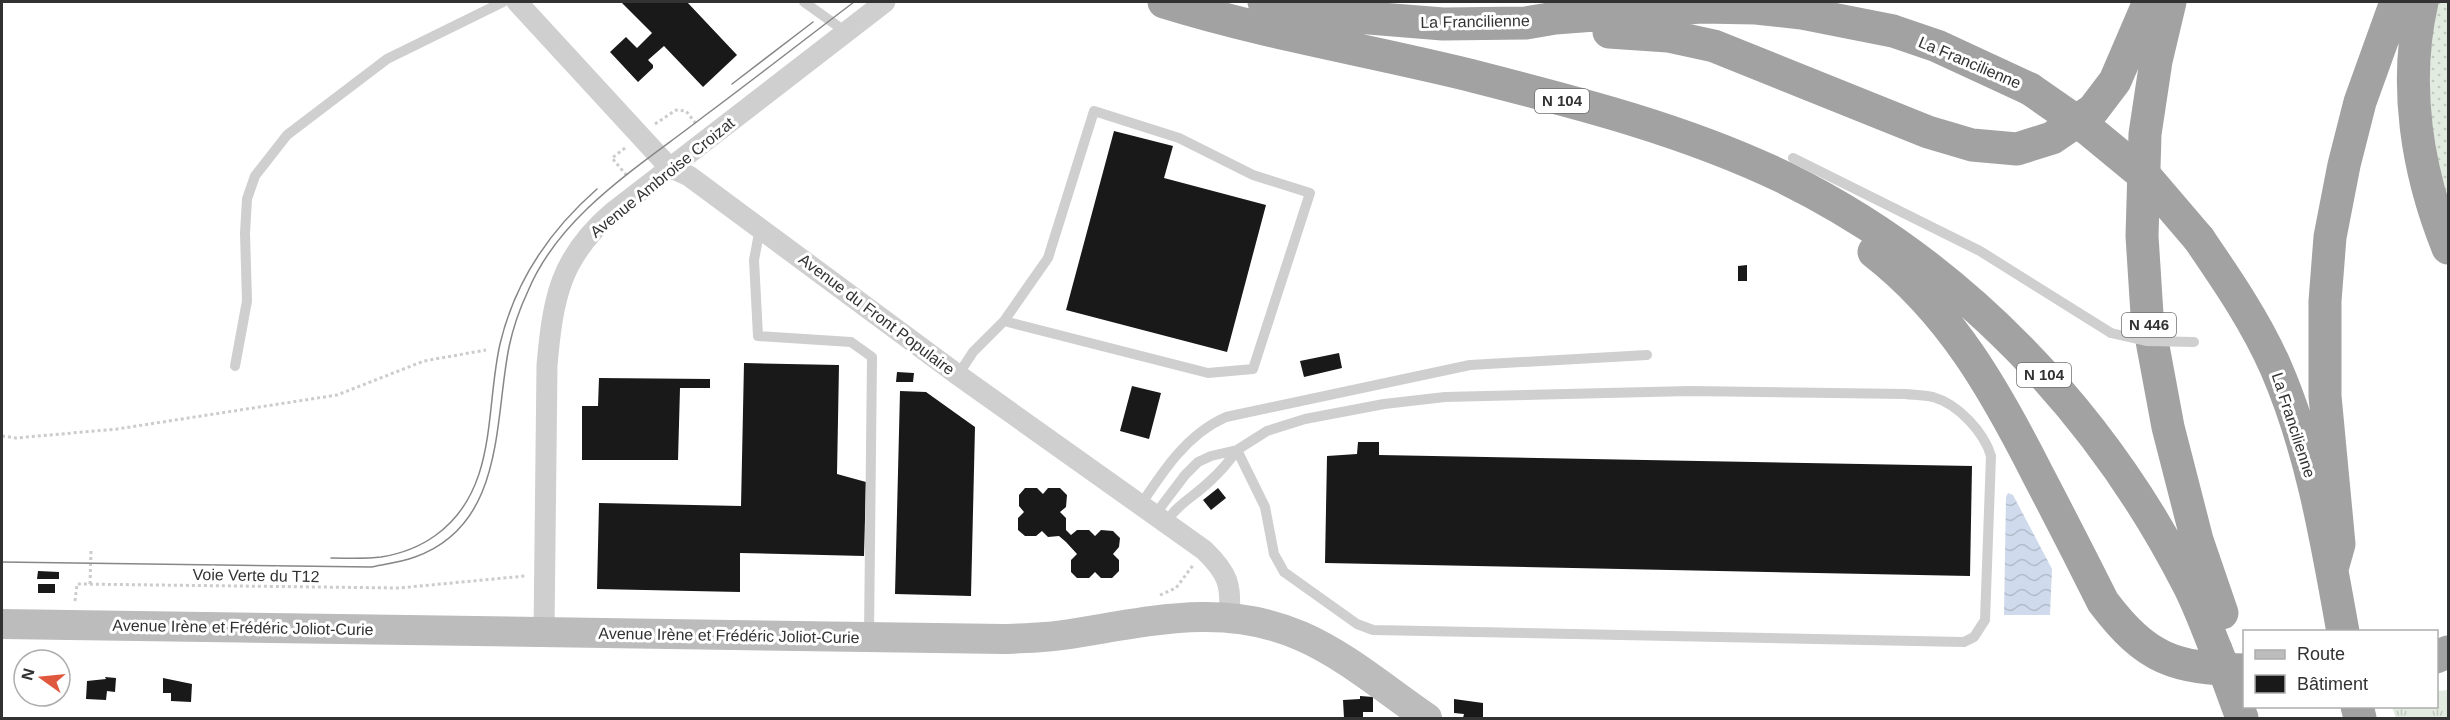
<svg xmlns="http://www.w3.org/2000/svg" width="2450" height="720" font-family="Arial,sans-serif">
<defs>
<pattern id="grass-tufts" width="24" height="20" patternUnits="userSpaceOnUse" patternTransform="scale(1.5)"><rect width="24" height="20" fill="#e2ebdf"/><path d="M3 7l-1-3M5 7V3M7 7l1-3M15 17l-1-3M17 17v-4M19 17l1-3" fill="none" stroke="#c2cac0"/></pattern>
<pattern id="park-dots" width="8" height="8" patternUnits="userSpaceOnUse" patternTransform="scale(1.5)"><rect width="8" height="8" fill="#e2ebdf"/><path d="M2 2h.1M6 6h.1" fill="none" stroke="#c2cac0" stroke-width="1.8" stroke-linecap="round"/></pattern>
<pattern id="water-waves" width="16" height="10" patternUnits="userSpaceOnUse" patternTransform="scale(1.5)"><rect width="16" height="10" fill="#cfdaec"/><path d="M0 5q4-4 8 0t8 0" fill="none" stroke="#b2bccb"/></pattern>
</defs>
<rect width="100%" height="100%" fill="#fff"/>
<path fill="url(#grass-tufts)" d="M2448,690V718H2396L2392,707L2436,706L2437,691Z"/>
<path fill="url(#park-dots)" d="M2431,2H2448V231L2422,54Z"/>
<path fill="url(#water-waves)" d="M2008,493L2013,495L2052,569L2050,615H2004L2006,497Z"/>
<path fill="#191919" d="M621,2H687L737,55L703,87L664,46L648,60L653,65V68L638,82L610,52L626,37L637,48L652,33Z
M1114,131L1173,146L1164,178L1266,205L1227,352L1066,310Z
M1747,265V281H1738V266Z
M1339,353L1342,368L1304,377L1300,361Z
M744,363L839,365L837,474L866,482L864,556L740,553V592L597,589L599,503L741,506Z
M897,372L914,373L913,382H896Z
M599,378L710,379V388H680L678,460H582V406H598Z
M1132,386L1161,393L1149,439L1120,431Z
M900,391L926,392L975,427L971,596L895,594Z
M1358,442H1379V455L1972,466L1970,576L1325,563L1327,456L1357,454Z
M1025,488H1037L1043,494L1048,488H1060L1067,495L1066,507L1060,512L1066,518V530L1071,535L1077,530H1089L1095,536L1101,530L1113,531L1120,538L1119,547L1113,554L1119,560V571L1112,578H1101L1095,572L1089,578H1077L1071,572V560L1077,554L1066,542L1059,536L1048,537L1042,531L1036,536H1025L1018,530V518L1024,512L1019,506V495Z
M1218,488L1226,498L1211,510L1203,500Z
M38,571L59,572V579H37Z
M38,584H55V593H38Z
M105,677L116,678L115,692L107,691L106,700L86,699L87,681L106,679Z
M163,678L192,684L191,702L171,701V693H163Z
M1360,696L1373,697V712H1363V718H1344L1343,700L1360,699Z
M1454,699L1483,703V718H1463L1464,714L1454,713Z"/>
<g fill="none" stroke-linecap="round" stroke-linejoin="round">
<path stroke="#ccc" stroke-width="3" stroke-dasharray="3 3" stroke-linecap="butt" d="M655,124L676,110L686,111L697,125
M625,148L612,158L628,177
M2,436L16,438L117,429L337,395L424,361L486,350
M90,584L91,550
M1160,595L1176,588L1194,564
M75,601L77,584L399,588L525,576"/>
<path stroke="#cfcfcf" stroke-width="10" d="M804,2L846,32
M1793,158L1980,251L2111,333
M760,228L754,260L758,336L851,342L872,357L869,635
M235,366L247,301L245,233L247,199L255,176L287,135L387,59L503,2
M958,375L973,352L1004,321L1048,258L1094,111L1179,138L1253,175L1310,193L1253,369L1208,373L1004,321
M1140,506C1163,471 1187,434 1226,417L1470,365L1647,355
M1154,516L1185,475L1198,462L1211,456L1237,450L1267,431L1305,419L1384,404L1445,397L1690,391L1905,394C1914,395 1924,395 1933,397C1958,404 1984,432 1991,456L1985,620L1974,637L1964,642L1373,630L1357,624L1284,572L1274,554L1265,507L1237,450
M1165,523C1179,503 1192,498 1209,482C1220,472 1229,462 1237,450"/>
<path stroke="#cfcfcf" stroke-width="21" d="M517,2L669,167L689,176L958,375L1204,550C1228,573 1232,585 1229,618
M544,632L547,365C553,298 560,257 613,212L885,2"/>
<path stroke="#bcbcbc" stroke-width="30" d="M2,624L1004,639C1024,638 1044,638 1063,635C1145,623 1221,601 1301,636C1347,656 1387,691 1427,718"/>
<path stroke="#a2a2a2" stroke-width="33" d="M1164,2C1264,33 1367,50 1469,75C1575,102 1686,130 1785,178C1960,264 2100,412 2188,584C2199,605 2207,628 2216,650
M1264,2L1332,15L1443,24L1526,23L1555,18L1701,7L1756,8L1802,13L1893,31L1937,46L2030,89
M2170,2L2156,61L2145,134L2142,236L2147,314L2168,427L2197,540L2222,613
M2422,2C2403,85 2417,171 2448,248
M1609,32L1668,36L1714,46L1928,132L1972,145L2017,149L2052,138L2093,110L2115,81L2149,2
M2199,239C2227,280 2256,322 2276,368C2312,451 2327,543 2343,632
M1874,252C1951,312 1995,390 2038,475C2060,517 2082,560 2103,602C2147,660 2174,668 2244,670
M2332,569L2339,544L2325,396V301L2330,237L2344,165L2360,102L2396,2
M2436,657L2448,652
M2227,677L2242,718
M2357,706L2360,718"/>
<path stroke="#878787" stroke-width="1.5" d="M732,84L813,22
M331,558C348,558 365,559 381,557C400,554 421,546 436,535C498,490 485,410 500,344C515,281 549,231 597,189
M2,562L371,567C386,564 401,562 415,557C505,525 494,422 509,347C513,328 520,308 528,291C560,214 640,166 703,117C754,79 804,40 854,2"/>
<path stroke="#cfcfcf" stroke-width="10" d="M2111,333L2146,341L2194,342"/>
<path stroke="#a2a2a2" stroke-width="33" d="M2030,89L2089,130L2146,177L2199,239
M2216,650L2227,677"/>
</g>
<g text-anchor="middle" stroke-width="6" stroke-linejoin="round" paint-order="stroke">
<g fill="#fff" stroke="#707070" stroke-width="1.5">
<rect x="1535" y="89" width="54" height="24" rx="4.5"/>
<rect x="2122" y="313" width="54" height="24" rx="4.5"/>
<rect x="2017" y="363" width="54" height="24" rx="4.5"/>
</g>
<g font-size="15" font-weight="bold" fill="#323232">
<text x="1562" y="106">N 104</text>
<text x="2149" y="330">N 446</text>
<text x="2044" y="380">N 104</text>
</g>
<g font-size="16" fill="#323232" stroke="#fff">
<text transform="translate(1475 21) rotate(-1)" y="6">La Francilienne</text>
<text transform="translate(1970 62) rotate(23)" y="6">La Francilienne</text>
<text transform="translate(662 177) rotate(-39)" y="6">Avenue Ambroise Croizat</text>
<text transform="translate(877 314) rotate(37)" y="6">Avenue du Front Populaire</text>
<text transform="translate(2294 425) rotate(72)" y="6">La Francilienne</text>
<text transform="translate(256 575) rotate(1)" y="6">Voie Verte du T12</text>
<text transform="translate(243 627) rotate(1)" y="6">Avenue Irène et Frédéric Joliot-Curie</text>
<text transform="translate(729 635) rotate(1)" y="6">Avenue Irène et Frédéric Joliot-Curie</text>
</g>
</g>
<rect width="2450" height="720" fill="none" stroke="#323232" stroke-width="6"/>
<rect x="2243" y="630" width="195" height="78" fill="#ffffff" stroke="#adadad" stroke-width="1.5"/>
<rect x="2255" y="650" width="30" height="9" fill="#bcbcbc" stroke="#adadad" stroke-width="1.5"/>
<text x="2297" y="660" font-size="18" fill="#323232">Route</text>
<rect x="2255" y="675" width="30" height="18" fill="#191919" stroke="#adadad" stroke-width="1.5"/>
<text x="2297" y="690" font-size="18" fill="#323232">Bâtiment</text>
<g transform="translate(42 678) rotate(285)"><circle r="28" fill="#ffffff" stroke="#adadad" stroke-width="1.5"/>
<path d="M0-4.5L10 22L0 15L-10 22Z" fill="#df583e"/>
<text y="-9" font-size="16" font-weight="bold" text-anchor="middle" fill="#323232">N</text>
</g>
</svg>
